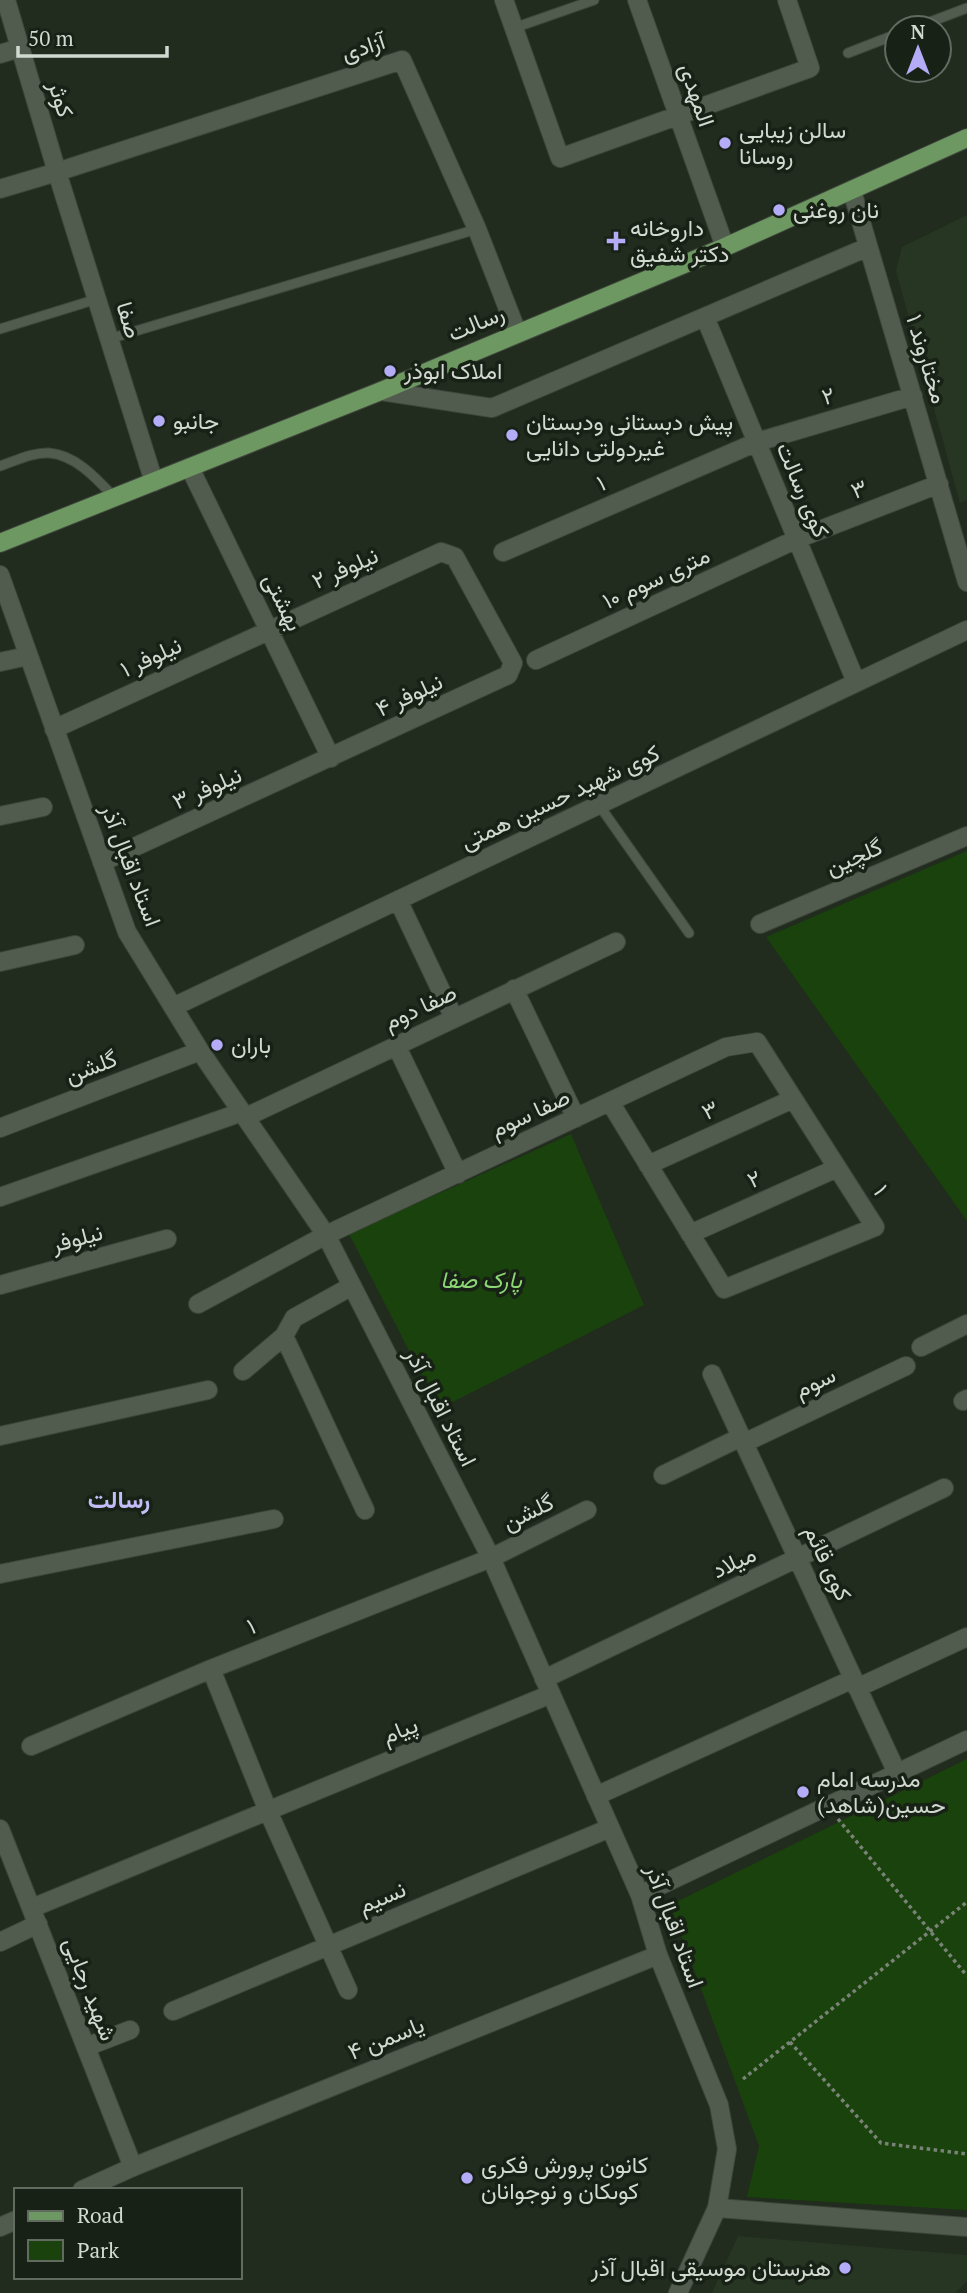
<svg xmlns="http://www.w3.org/2000/svg" width="967" height="2293" font-family="'PT Serif',Vazirmatn,serif">
<rect width="100%" height="100%" fill="#212b1e"/>
<path fill="#273523" d="M967,215V500L960,503L896,271L902,247Z
M738,2236L967,2255V2281L955,2293H712Z"/>
<path fill="#1a420c" d="M967,851V1221L766,937Z
M571,1134L644,1305L439,1409L349,1234Z
M967,1759V2210L747,2197L759,2146L670,1905Z"/>
<g fill="none" stroke-linecap="round" stroke-linejoin="round">
<defs>
<path id="lane" d="M514,28L594,0
M914,28L967,8
M848,53L897,34
M0,329L97,299
M109,339L477,229
M0,466C15,461 33,452 49,453C76,455 97,479 114,497
M599,805L689,933"/>
<path id="street" d="M504,0L560,158L810,68L787,0
M637,0L725,247
M0,54L20,48
M852,191L967,582
M705,317L856,682
M381,391L492,408L868,247
M190,468L331,758
M154,482L57,172L402,60L477,229L517,332
M503,552L757,442L913,396
M536,660L797,539L939,484
M0,662L28,656
M54,729L441,552L455,557L513,663L508,675L102,862
M0,816L43,807
M398,900L454,1018
M760,924L967,836
M0,962L75,945
M514,989L576,1118
M173,1007L967,630
M396,1045L458,1174
M246,1117L616,942
M648,1165L793,1099
M0,1197L242,1112
M690,1234L837,1168
M0,1285L167,1239
M198,1304L326,1235L726,1047L757,1042L875,1227L724,1289L610,1102
M284,1336L365,1510
M921,1347L967,1324
M243,1371L284,1336L294,1318L352,1286
M712,1374L897,1773
M963,1401L967,1399
M0,1436L208,1390
M744,1443L906,1366
M663,1475L741,1437
M0,1574L274,1519
M211,1669L268,1811L348,1990
M544,1679L944,1488
M857,1688L967,1637
M31,1746L211,1669L491,1558L587,1510
M596,1796L853,1679
M32,1908L551,1694
M0,1942L38,1924
M173,2011L610,1828
M86,2047L130,2030
M82,2190L133,2167L658,1955
M717,2208L967,2227
M0,2227L16,2220"/>
<path id="secondary" d="M0,189L57,172L6,0
M0,575L127,932L200,1051L326,1235L491,1558L640,1895L658,1955L719,2105L727,2149L717,2208L678,2293
M0,1128L200,1051
M0,1829L133,2167
M640,1895L967,1740"/>
<path id="primary" d="M0,543L381,391L725,247L967,138"/>
</defs>
<use href="#lane" stroke="#3e463c" stroke-width="11"/>
<use href="#street" stroke="#3e463c" stroke-width="20"/>
<use href="#secondary" stroke="#3e463c" stroke-width="20"/>
<use href="#primary" stroke="#3e463c" stroke-width="20"/>
<path stroke="#7a8378" stroke-width="3.5" stroke-dasharray="3.5 3.5" stroke-linecap="butt" d="M838,1819L967,1976
M790,2042L881,2143L967,2154
M743,2079L967,1902"/>
<use href="#lane" stroke="#515c4e" stroke-width="9"/>
<use href="#street" stroke="#515c4e" stroke-width="18"/>
<use href="#secondary" stroke="#515c4e" stroke-width="18"/>
<use href="#primary" stroke="#6e9862" stroke-width="18"/>
</g>
<g fill="#b5acf8" stroke="#182115" stroke-width="2.5">
<circle cx="725" cy="143" r="7"/>
<circle cx="779" cy="210" r="7"/>
<path d="M612.5 230.5h7v7h7v7h-7v7h-7v-7h-7v-7h7z"/>
<circle cx="390" cy="371" r="7"/>
<circle cx="159" cy="421" r="7"/>
<circle cx="512" cy="435" r="7"/>
<circle cx="217" cy="1045" r="7"/>
<circle cx="803" cy="1792" r="7"/>
<circle cx="467" cy="2178" r="7"/>
<circle cx="845" cy="2268" r="7"/>
</g>
<g text-anchor="middle" stroke-width="7" stroke-linejoin="round" paint-order="stroke">
<g font-size="23" fill="#d2d9d1" stroke="#182115">
<text transform="translate(363 47) rotate(-18)" y="8">آزادی</text>
<text transform="translate(697 95) rotate(71)" y="8">المهدی</text>
<text transform="translate(61 99) rotate(73)" y="8">کوثر</text>
<text transform="translate(129 320) rotate(73)" y="8">صفا</text>
<text transform="translate(476 323) rotate(-23)" y="8">رسالت</text>
<text transform="translate(927 359) rotate(73)" y="8">مختاروند ۱</text>
<text transform="translate(828 396) rotate(-16)" y="8">۲</text>
<text transform="translate(601 483) rotate(-23)" y="8">۱</text>
<text transform="translate(859 489) rotate(-21)" y="8">۳</text>
<text transform="translate(803 490) rotate(67)" y="8">کوی رسالت</text>
<text transform="translate(345 568) rotate(-24)" y="8">نیلوفر ۲</text>
<text transform="translate(656 578) rotate(-25)" y="8">۱۰ متری سوم</text>
<text transform="translate(283 602) rotate(64)" y="8">بهشتی</text>
<text transform="translate(151 657) rotate(-25)" y="8">نیلوفر ۱</text>
<text transform="translate(409 695) rotate(-25)" y="8">نیلوفر ۴</text>
<text transform="translate(207 788) rotate(-24)" y="8">نیلوفر ۳</text>
<text transform="translate(560 797) rotate(-25)" y="8">کوی شهید حسین همتی</text>
<text transform="translate(854 857) rotate(-23)" y="8">گلچین</text>
<text transform="translate(131 865) rotate(69)" y="8">استاد اقبال آذر</text>
<text transform="translate(420 1007) rotate(-25)" y="8">صفا دوم</text>
<text transform="translate(91 1067) rotate(-21)" y="8">گلشن</text>
<text transform="translate(710 1110) rotate(-25)" y="8">۳</text>
<text transform="translate(530 1113) rotate(-25)" y="8">صفا سوم</text>
<text transform="translate(754 1179) rotate(-24)" y="8">۲</text>
<text transform="translate(881 1190) rotate(57)" y="8">۱</text>
<text transform="translate(77 1238) rotate(-15)" y="8">نیلوفر</text>
<text transform="translate(815 1382) rotate(-25)" y="8">سوم</text>
<text transform="translate(441 1407) rotate(63)" y="8">استاد اقبال آذر</text>
<text transform="translate(528 1512) rotate(-26)" y="8">گلشن</text>
<text transform="translate(734 1562) rotate(-25)" y="8">میلاد</text>
<text transform="translate(828 1563) rotate(65)" y="8">کوی قائم</text>
<text transform="translate(251 1626) rotate(-22)" y="8">۱</text>
<text transform="translate(400 1730) rotate(-22)" y="8">پیام</text>
<text transform="translate(382 1897) rotate(-23)" y="8">نسیم</text>
<text transform="translate(675 1926) rotate(70)" y="8">استاد اقبال آذر</text>
<text transform="translate(90 1989) rotate(69)" y="8">شهید رجایی</text>
<text transform="translate(386 2038) rotate(-22)" y="8">یاسمن ۴</text>
</g>
<g font-size="23" fill="#d2d9d1" stroke="#182115" text-anchor="start">
<text x="739" y="138">سالن زیبایی<tspan x="739" dy="26">روسانا</tspan></text>
<text x="793" y="218">نان روغنی</text>
<text x="630" y="236">داروخانه<tspan x="630" dy="26">دکتر شفیق</tspan></text>
<text x="404" y="379">املاک ابوذر</text>
<text x="173" y="429">جانبو</text>
<text x="526" y="430">پیش دبستانی ودبستان<tspan x="526" dy="26">غیردولتی دانایی</tspan></text>
<text x="231" y="1053">باران</text>
<text x="817" y="1787">مدرسه امام<tspan x="817" dy="26">حسین(شاهد)</tspan></text>
<text x="481" y="2173">کانون پرورش فکرى<tspan x="481" dy="26">کوىکان و نوجوانان</tspan></text>
<text x="831" y="2276" text-anchor="end">هنرستان موسیقی اقبال آذر</text>
</g>
<g font-size="23" font-style="italic" fill="#8cd875" stroke="#182115">
<text x="481" y="1288">پارک صفا</text>
</g>
<g font-size="24" font-weight="bold" fill="#c2bdf6" stroke="#182115">
<text x="119" y="1508">رسالت</text>
</g>
</g>
<rect x="14" y="2188" width="228" height="91" fill="#182115" stroke="#626b60" stroke-width="2"/>
<rect x="28" y="2211" width="35" height="10" fill="#6e9862" stroke="#626b60" stroke-width="2"/>
<text x="77" y="2223" font-size="21" fill="#d2d9d1">Road</text>
<rect x="28" y="2240" width="35" height="21" fill="#1a420c" stroke="#626b60" stroke-width="2"/>
<text x="77" y="2258" font-size="21" fill="#d2d9d1">Park</text>
<g transform="translate(918 49)"><circle r="33" fill="#182115" stroke="#626b60" stroke-width="2"/>
<path d="M0-5L12 26L0 18L-12 26Z" fill="#b5acf8"/>
<text y="-10" font-size="19" font-weight="bold" text-anchor="middle" fill="#d2d9d1">N</text>
</g>
<path d="M18 46v10h149v-10" fill="none" stroke="#d2d9d1" stroke-width="3.5"/>
<text x="28" y="46" font-size="21" fill="#d2d9d1" stroke="#182115" stroke-width="5" paint-order="stroke">50 m</text>
</svg>
